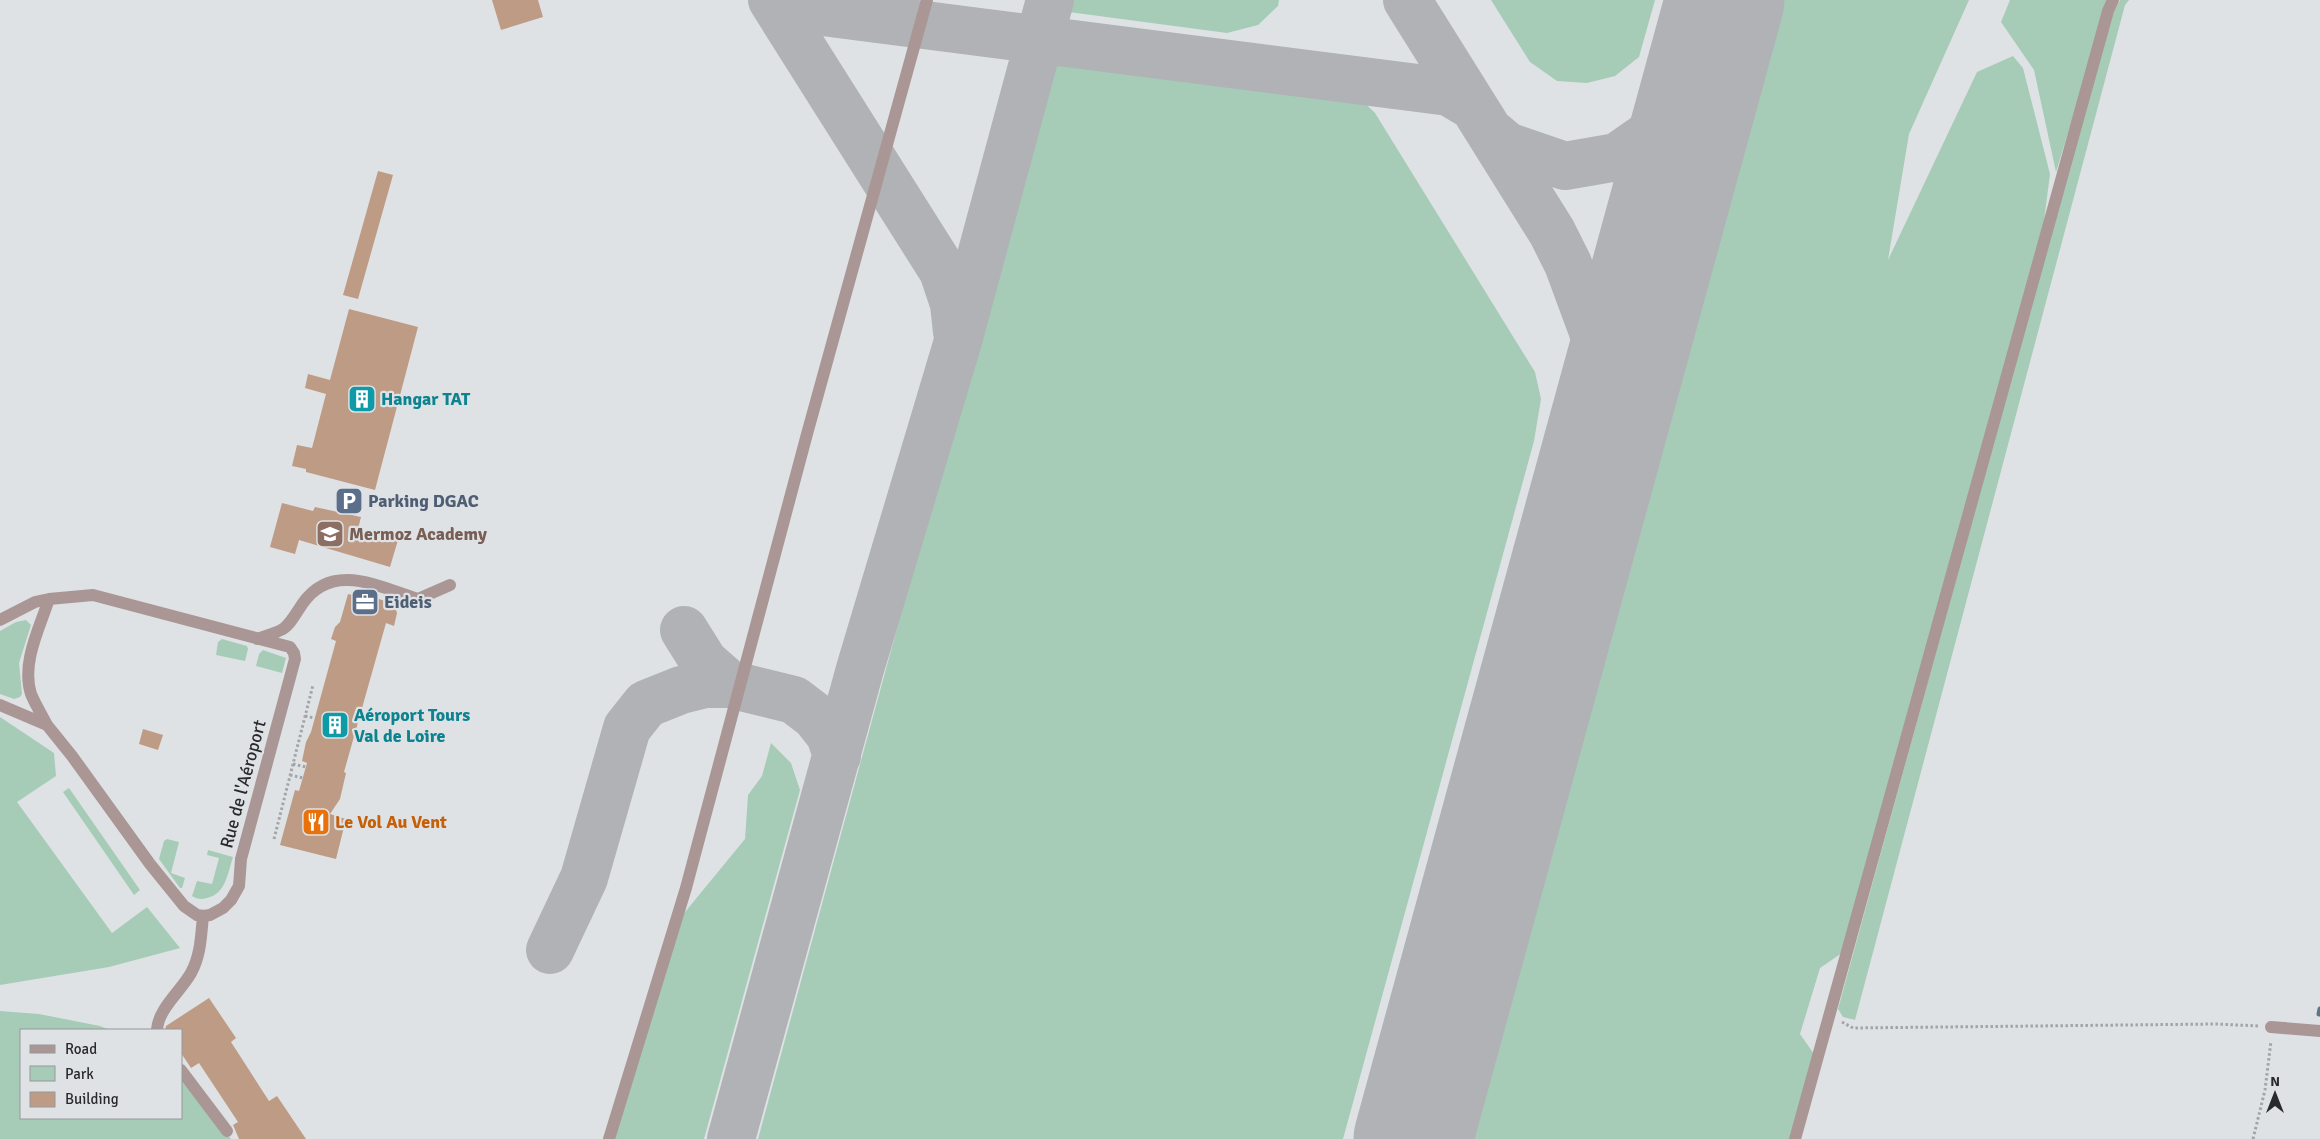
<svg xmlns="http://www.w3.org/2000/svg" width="2320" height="1139" font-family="Signika,sans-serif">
<rect width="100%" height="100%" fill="#dfe2e5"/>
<path fill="#a6ccb7" d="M1064,0H1279L1278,6L1258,25L1227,33L1061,11Z
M1491,0H1655L1639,57L1615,76L1587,83L1557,81L1530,62Z
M1779,0H1969L1909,134L1888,260L1977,72L2013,56L2023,68L2050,174L2044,221L1842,953L1820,968L1800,1034L1814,1054L1789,1139H1468Z
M2010,0H2109L2056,172L2034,70L2001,22Z
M2120,0H2129L2125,5L1855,1020L1843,1017L1838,1009L2109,22Z
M1057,52L1347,92L1360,98L1375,113L1535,372L1541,399L1534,441L1343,1139H758L923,533L1047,56Z
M26,620L31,625L19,663L22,694L20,697L14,699L0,694V631L16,622Z
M222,639L247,646L248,649L245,661L216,655L218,642Z
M263,650L286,658L282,673L256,666L259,654Z
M0,717L54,753L56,776L17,802L112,933L147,907L180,948L109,967L0,985Z
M771,743L791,763L800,790L704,1139H612L667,934L745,839L748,795L762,776Z
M69,788L140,890L134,895L63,792Z
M167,839L179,842L171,873L185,878L182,888H180L159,859L164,841Z
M208,850L233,857C228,872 226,894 207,898C201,900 197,899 192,896L197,881L212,884L219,858L207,855Z
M0,1011L39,1014L100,1026L110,1030H21V1118H181V1076L231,1139H0Z"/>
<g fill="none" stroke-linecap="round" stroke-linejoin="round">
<path stroke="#5b7883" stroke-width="5" d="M2319,1014L2320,1009"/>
<path stroke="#b0b2b5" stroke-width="48" d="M772,0L943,271L954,304L957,332
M785,0L790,4L815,11L1449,92L1471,105
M1407,0L1552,232L1568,264L1599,348L1612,417
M1489,131L1507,146L1565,166L1617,157L1660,127L1676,106L1712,50
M684,630L704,662L729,684
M550,950L584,878L627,728L646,704L681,690L705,684H729L794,700L815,716L830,735L837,756
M731,1139L860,669L958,341L1050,0"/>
<path stroke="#b0b2b5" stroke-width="119" d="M1413,1139L1725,0"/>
</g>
<path fill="#bd9b85" d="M492,0H538L543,17L501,30Z
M378,171L393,175L358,299L343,295Z
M349,309L418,327L375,490L306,472V469L292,466L297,445L312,448L326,394L305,388L308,374L330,380Z
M282,503L313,511L315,507L361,517L358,529L398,540L390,567L299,540L295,554L270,547Z
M348,594L372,600L373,597L394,604L397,613L394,626L386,623L344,772L346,773L340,799L330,814L346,819L336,859L280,845L295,790L299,791L307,763L302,761L306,742L311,732L336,641L331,639L335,627L340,622Z
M143,729L163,735L158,750L139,744Z
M209,998L236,1038L231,1042L269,1101L277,1096L306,1139H239L233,1125L238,1122L199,1063L191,1068L181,1053V1030H165L166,1026Z"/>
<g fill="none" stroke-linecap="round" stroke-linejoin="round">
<path stroke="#a2a5a7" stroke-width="3" stroke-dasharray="2.5 2.5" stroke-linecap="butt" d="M305,716L314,718
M293,764L306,767
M290,775L303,778
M274,839L313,685
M1842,1022L1853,1028L2216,1024L2259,1026
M2253,1139L2265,1090L2271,1041"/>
<path stroke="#aa9795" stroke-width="12" d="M0,620L35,602L49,599L93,595L290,647L294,653L295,659L241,859L239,886L231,900L223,908L210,915L203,916L197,915L184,906L150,864L72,756L47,725L0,705
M257,639C290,628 285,630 303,603C333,561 379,587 418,599L450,585
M47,725C42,715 35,704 31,694C21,663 40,627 49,599
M2271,1027L2320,1031
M157,1030C158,1009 181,991 191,973C201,955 201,935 203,916
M181,1070L227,1131
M609,1139L686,888L807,434L927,0
M1795,1139L2108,11L2113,0"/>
</g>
<defs>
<symbol id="building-square" viewBox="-11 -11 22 22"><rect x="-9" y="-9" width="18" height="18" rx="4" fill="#0f9aa8" stroke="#dfe2e5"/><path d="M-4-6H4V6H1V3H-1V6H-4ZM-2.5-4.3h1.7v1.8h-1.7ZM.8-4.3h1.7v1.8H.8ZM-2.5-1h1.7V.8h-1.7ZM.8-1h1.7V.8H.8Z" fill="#fff"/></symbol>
<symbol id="parking-square" viewBox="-11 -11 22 22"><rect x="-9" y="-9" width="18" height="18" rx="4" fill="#5c6f8a" stroke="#dfe2e5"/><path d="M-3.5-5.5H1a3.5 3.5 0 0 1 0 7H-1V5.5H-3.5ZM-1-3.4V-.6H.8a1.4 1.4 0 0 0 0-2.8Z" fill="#fff"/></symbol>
<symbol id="university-square" viewBox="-11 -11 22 22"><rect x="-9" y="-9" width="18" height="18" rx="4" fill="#8d6e63" stroke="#dfe2e5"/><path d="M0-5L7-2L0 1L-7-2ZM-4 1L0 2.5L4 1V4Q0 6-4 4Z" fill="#fff"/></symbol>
<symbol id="office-square" viewBox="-11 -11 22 22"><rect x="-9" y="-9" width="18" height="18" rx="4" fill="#5c6f8a" stroke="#dfe2e5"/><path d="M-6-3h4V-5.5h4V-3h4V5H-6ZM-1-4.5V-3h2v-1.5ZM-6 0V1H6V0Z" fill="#fff"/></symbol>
<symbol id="restaurant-square" viewBox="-11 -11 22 22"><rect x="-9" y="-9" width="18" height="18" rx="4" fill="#e8710a" stroke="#dfe2e5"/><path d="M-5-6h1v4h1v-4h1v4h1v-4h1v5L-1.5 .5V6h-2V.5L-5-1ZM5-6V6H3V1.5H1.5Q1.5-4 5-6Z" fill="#fff"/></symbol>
</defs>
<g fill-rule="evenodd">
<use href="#building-square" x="346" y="383" width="32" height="32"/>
<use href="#parking-square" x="333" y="485" width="32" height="32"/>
<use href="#university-square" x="314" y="518" width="32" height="32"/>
<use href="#office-square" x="349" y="586" width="32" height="32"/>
<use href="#building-square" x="319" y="709" width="32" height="32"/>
<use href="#restaurant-square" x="300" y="806" width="32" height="32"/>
</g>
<g text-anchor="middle" stroke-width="4.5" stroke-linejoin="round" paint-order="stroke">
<g font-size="18" font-weight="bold" fill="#0d838f" stroke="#dfe2e5" text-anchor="start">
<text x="381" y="405">Hangar TAT</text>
<text x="354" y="721">Aéroport Tours<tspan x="354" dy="21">Val de Loire</tspan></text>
</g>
<g font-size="18" font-weight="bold" fill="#4e5e75" stroke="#dfe2e5" text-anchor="start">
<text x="368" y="507">Parking DGAC</text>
<text x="384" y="608">Eideis</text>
</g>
<g font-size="18" font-weight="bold" fill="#785e54" stroke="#dfe2e5" text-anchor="start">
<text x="349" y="540">Mermoz Academy</text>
</g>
<g font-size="18" fill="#292a2b" stroke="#dfe2e5">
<text transform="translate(243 784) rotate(-75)" y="6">Rue de l'Aéroport</text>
</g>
<g font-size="18" font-weight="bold" fill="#c56008" stroke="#dfe2e5" text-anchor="start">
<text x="335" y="828">Le Vol Au Vent</text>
</g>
</g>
<rect x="20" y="1029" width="162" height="90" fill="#dfe2e5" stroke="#96989b"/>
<rect x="30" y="1045" width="25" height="8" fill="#aa9795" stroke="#96989b"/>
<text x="65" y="1054" font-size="15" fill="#292a2b">Road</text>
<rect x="30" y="1066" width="25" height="15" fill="#a6ccb7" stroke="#96989b"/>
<text x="65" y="1079" font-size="15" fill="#292a2b">Park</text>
<rect x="30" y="1092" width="25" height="15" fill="#bd9b85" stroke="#96989b"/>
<text x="65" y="1104" font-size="15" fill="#292a2b">Building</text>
<g transform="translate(2275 1094)" stroke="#dfe2e5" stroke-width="4" paint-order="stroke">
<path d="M0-4L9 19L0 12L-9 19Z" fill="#292a2b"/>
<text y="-8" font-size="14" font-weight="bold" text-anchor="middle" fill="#292a2b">N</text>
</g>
</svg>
